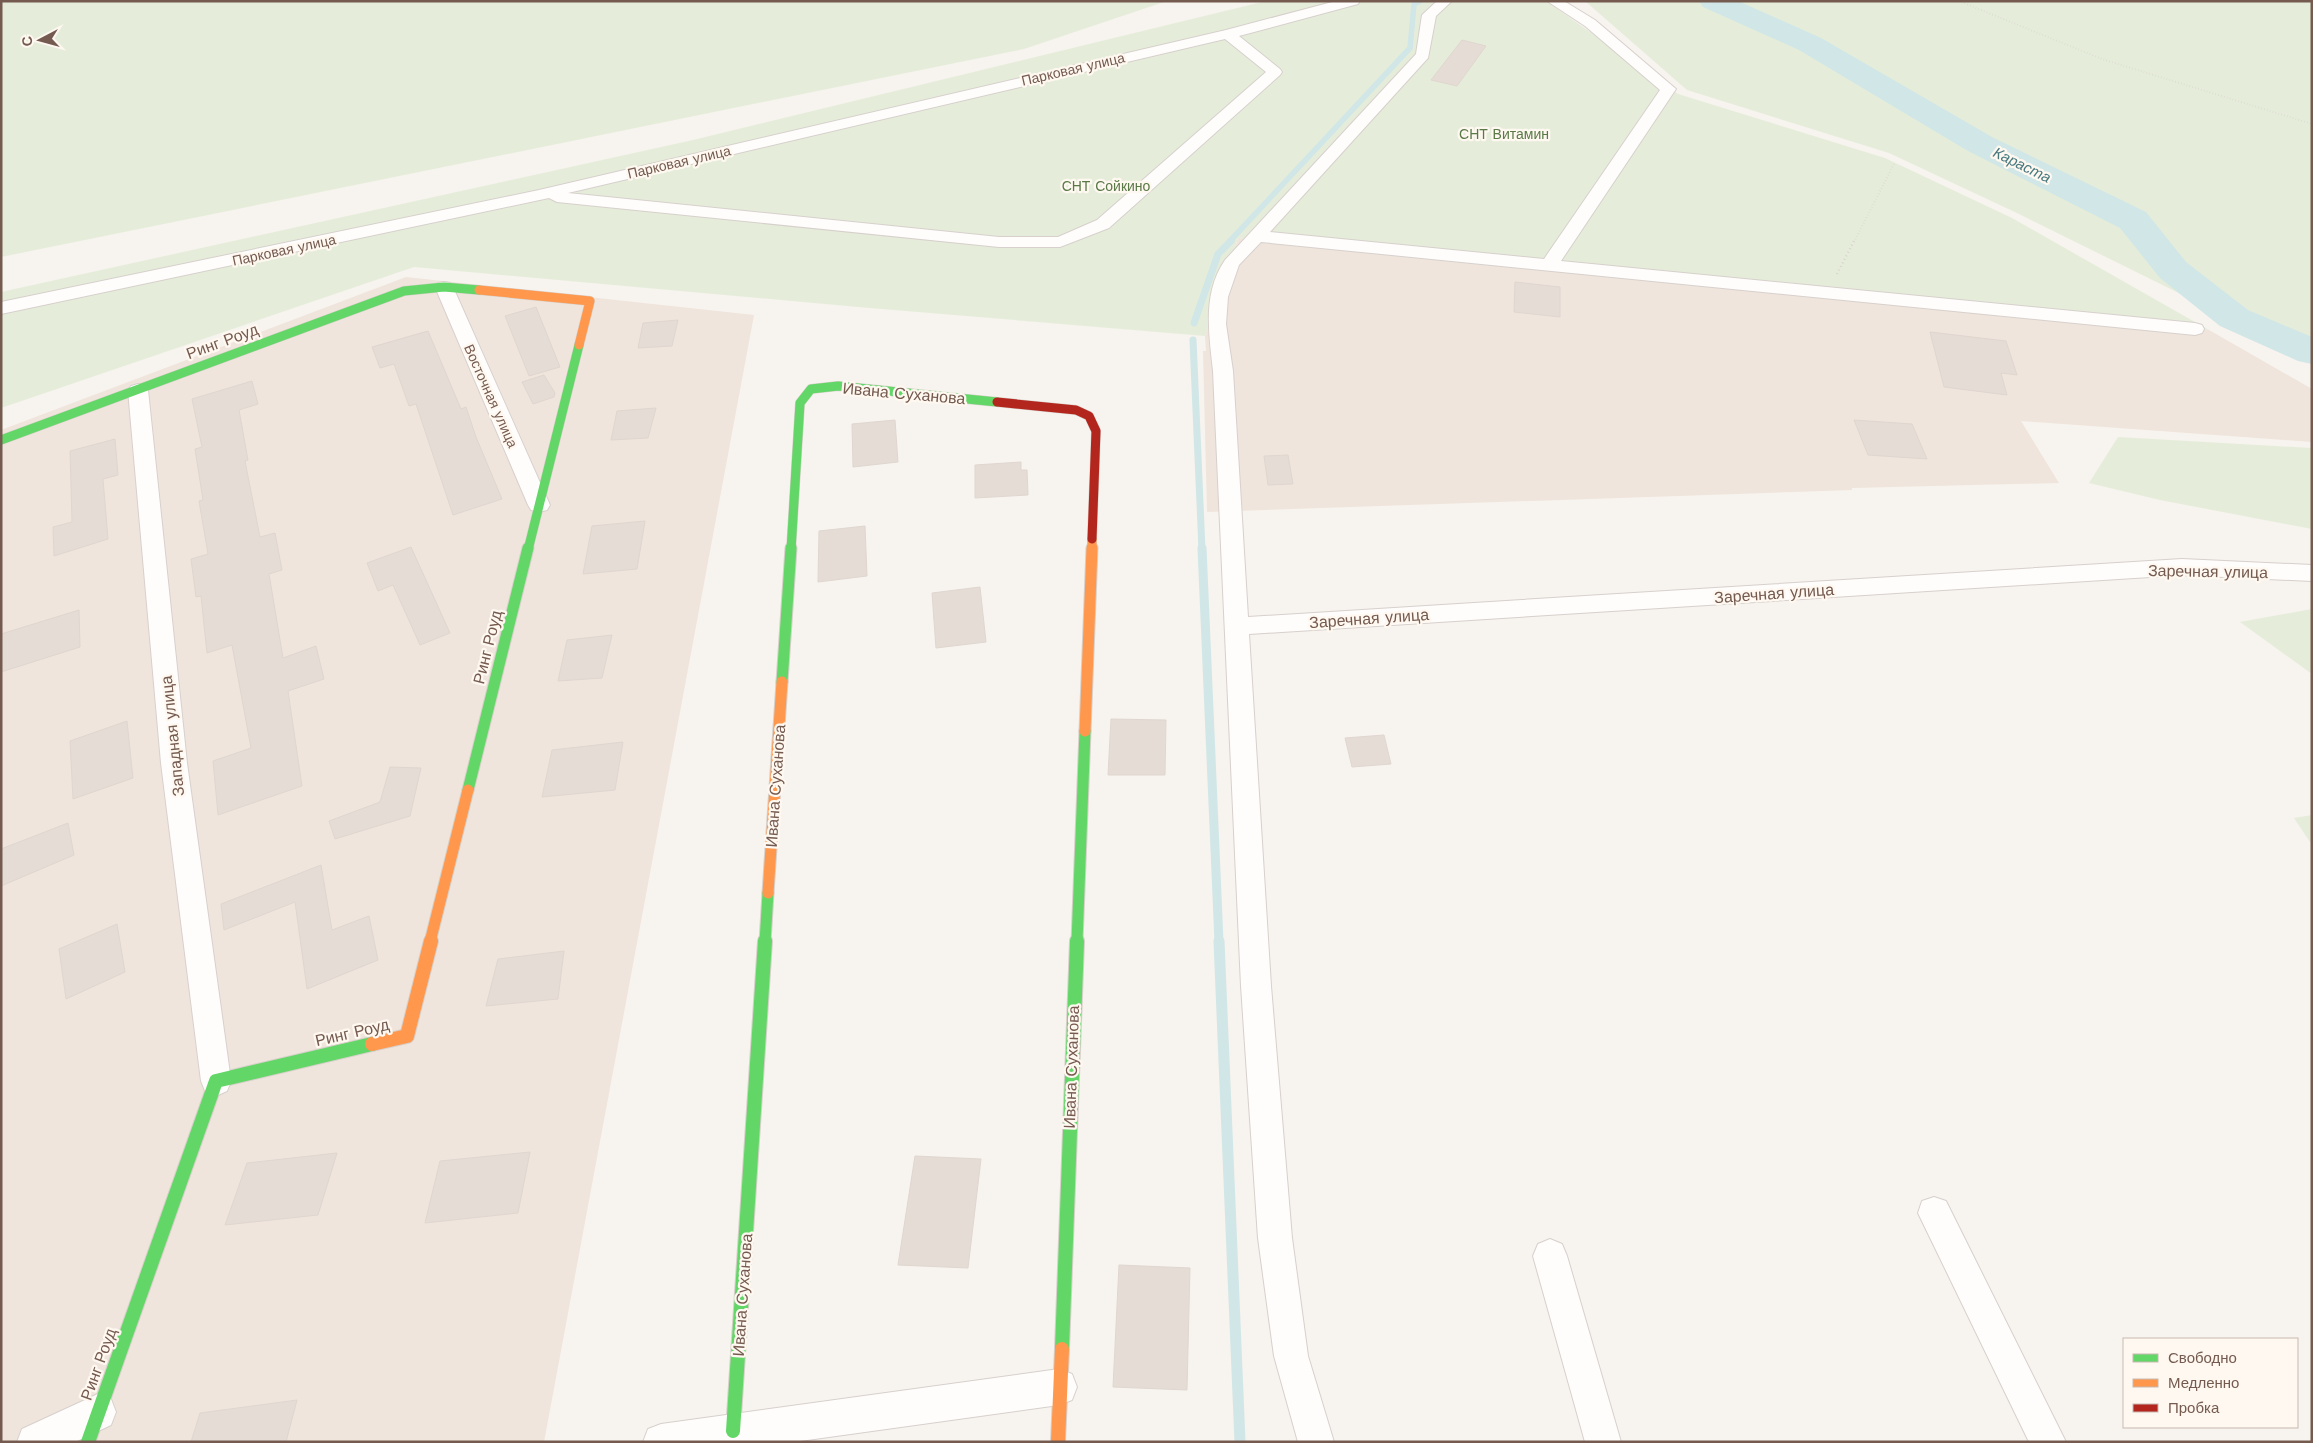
<svg xmlns="http://www.w3.org/2000/svg" width="2313" height="1443" font-family="'Work Sans',sans-serif">
<rect width="100%" height="100%" fill="#f7f3ee"/>
<path fill="#efe5dc" d="M1238,238L1474,264L2209,330L2312,389V442L2021,421L2059,483L1852,488V490L1207,512L1203,351H1206L1205,336Z
M406,277L754,315L544,1442H1V430Z"/>
<path fill="#e5edda" d="M1,1H1167L1024,49L1,257Z
M1266,1H1546L1678,94L1885,158L2012,218L2209,330L1474,264L1238,238L1205,336L858,307L414,267L1,408V292L693,140Z
M1585,1H2312V359L2019,214L1889,153L1687,90Z
M2118,437L2312,448V529L2160,500L2089,483Z
M2312,609V674L2240,622Z
M2312,815V845L2294,818Z"/>
<g fill="none" stroke-linecap="round" stroke-linejoin="round">
<path stroke="#d0e6e7" stroke-width="5.5" d="M1229,242L1410,48L1414,4L1420,1"/>
<path stroke="#d0e6e7" stroke-width="7" d="M1194,323L1218,254L1231,241
M1193,340L1202,550"/>
<path stroke="#d0e6e7" stroke-width="9" d="M1202,548L1219,942"/>
<path stroke="#d0e6e7" stroke-width="11" d="M1219,941L1240,1442"/>
<path fill="#d0e6e7" fill-rule="evenodd" d="M1699,1H1738L1821,38L1992,137L2146,212L2186,262L2248,310L2312,337V364L2298,361L2220,326L2160,278L2120,228L1968,151L1799,50L1703,7Z"/>
</g>
<path fill="#e4dcd5" stroke="#e0d6d0" d="M1462,40L1486,46L1457,86L1431,80Z
M1515,282L1560,287V317L1514,312Z
M536,307L560,367L529,376L505,316Z
M678,320L672,346L638,348L643,323Z
M428,331L461,409L466,407L476,437L502,499L453,515L416,404L409,406L394,364L380,368L372,347Z
M1930,332L2006,341L2017,375L2001,373L2007,395L1944,387Z
M544,375L555,393L554,397L533,404L522,382Z
M252,381L258,404L239,410L248,460L245,461L260,537L275,533L282,570L269,574L283,658L316,646L324,679L288,691L302,786L218,815L213,761L251,748L232,645L207,653L201,596L196,597L191,559L208,554L199,501L203,500L195,449L202,447L192,399Z
M656,408L648,438L611,440L617,411Z
M895,420L898,462L853,467L852,424Z
M1854,420L1912,424L1927,459L1868,455Z
M115,439L118,475L103,479L108,539L54,556L53,527L72,522L70,451Z
M1288,455L1293,484L1268,485L1264,456Z
M1021,462V470H1027L1028,495L975,498V465Z
M645,521L637,569L583,574L592,526Z
M865,526L867,576L818,582L819,531Z
M411,547L450,633L420,645L393,585L378,591L367,563Z
M980,587L986,642L936,648L932,593Z
M79,610L80,647L1,672V634Z
M612,635L602,678L558,681L567,640Z
M1111,719L1166,720L1165,775H1108Z
M127,721L133,778L73,799L70,741Z
M1384,735L1391,764L1352,767L1345,738Z
M623,742L615,790L542,797L552,750Z
M390,767L421,768L410,816L335,839L329,821L380,802Z
M68,823L74,855L1,886V849Z
M321,865L332,930L369,916L378,960L307,989L295,902L224,930L221,904Z
M117,924L125,972L66,999L59,949Z
M564,951L558,999L486,1006L498,959Z
M530,1152L518,1213L425,1223L440,1161Z
M337,1153L318,1215L225,1225L247,1163Z
M915,1156L981,1159L968,1268L898,1265Z
M1119,1265L1190,1268L1187,1390L1113,1387Z
M297,1400L286,1442H191L200,1413Z"/>
<g fill="none" stroke-linecap="round" stroke-linejoin="round">
<defs>
<path id="street" d="M1336,1H1360L1358,4L1239,36L1280,69L1282,72L1280,75L1109,228L1060,247H999L557,202L549,198L1,314V302L539,190L1226,30ZM1225,39L1266,72L1097,220L1058,237H999L568,193Z
M1437,1H1452L1436,16L1428,58L1270,232L1544,259L1660,90L1585,26L1547,1H1564L1595,20L1676,89L1561,261L2195,323L2202,325L2204,329L2202,333L2195,335L1261,242L1239,265L1228,297L1226,324L1233,371L1248,617L2182,559L2312,565V581L2182,575L1249,634L1271,986L1292,1238L1308,1356L1334,1442H1298L1274,1356L1258,1238L1241,986L1213,371C1209,334 1202,293 1225,260L1416,54L1422,15Z
M444,282L450,283L453,287L550,505L547,510L539,512L531,510L528,505L435,287L438,283Z
M138,384L145,386L148,390L187,763L231,1081L227,1091L216,1096L205,1091L201,1081L161,763L128,390L131,386Z
M1934,1197L1946,1201L2066,1442H2029L1918,1213L1922,1201Z
M1550,1239L1562,1244L1567,1256L1621,1442H1585L1533,1256L1538,1244Z
M1059,1369L1072,1374L1077,1387L1072,1400L1059,1405L793,1442H643L648,1429L661,1424Z
M98,1394L111,1399L116,1412L111,1425L75,1442H17L22,1429Z"/>
<path id="fast-far2" d="M1,440L404,291L444,287L479,290
M528,550L579,345
M791,550L800,403L811,389L838,386L997,402"/>
<path id="fast-far1" d="M782,682L791,548
M468,790L528,548
M765,942L768,893
M1077,942L1085,731"/>
<path id="fast" d="M1062,1349L1077,941
M733,1431L765,941
M88,1442L216,1081L372,1044"/>
<path id="slow-far2" d="M479,290L590,301L579,345
M1092,550V539"/>
<path id="slow-far1" d="M1085,731L1092,548
M768,893L782,682
M430,942L468,790"/>
<path id="slow" d="M372,1044L407,1036L431,941
M1058,1442L1062,1349"/>
<path id="jam" d="M997,402L1076,410L1089,416L1096,431L1092,539"/>
</defs>
<use href="#street" stroke="#d7d0cc" stroke-width="2"/>
<use href="#fast-far2" stroke="#d7d0ca" stroke-width="10"/>
<use href="#fast-far1" stroke="#d7d0ca" stroke-width="13"/>
<use href="#fast" stroke="#d7d0ca" stroke-width="16"/>
<use href="#slow-far2" stroke="#d7d0ca" stroke-width="10"/>
<use href="#slow-far1" stroke="#d7d0ca" stroke-width="13"/>
<use href="#slow" stroke="#d7d0ca" stroke-width="16"/>
<use href="#jam" stroke="#d7d0ca" stroke-width="10"/>
<path stroke="#dad3cf" stroke-width="2" stroke-dasharray="0.5 2.5" stroke-linecap="butt" d="M1959,1L2102,59L2312,124
M1854,242L1895,162"/>
<path stroke="#dad3cf" stroke-width="2.5" stroke-dasharray="1 3" stroke-linecap="butt" d="M1837,274L1854,241"/>
<use href="#street" fill="#fefdfc" fill-rule="evenodd"/>
<use href="#fast-far2" stroke="#63d668" stroke-width="9"/>
<use href="#fast-far1" stroke="#63d668" stroke-width="11"/>
<use href="#fast" stroke="#63d668" stroke-width="14"/>
<use href="#slow-far2" stroke="#ff974d" stroke-width="9"/>
<use href="#slow-far1" stroke="#ff974d" stroke-width="11"/>
<use href="#slow" stroke="#ff974d" stroke-width="14"/>
<use href="#jam" stroke="#b3261e" stroke-width="9"/>
</g>
<g text-anchor="middle" stroke-width="4.5" stroke-linejoin="round" paint-order="stroke">
<g font-size="14" fill="#755a4f" stroke="#fef8f0">
<text transform="translate(1073 69) rotate(-13)" y="5">Парковая улица</text>
<text transform="translate(679 162) rotate(-13)" y="5">Парковая улица</text>
<text transform="translate(284 250) rotate(-12)" y="5">Парковая улица</text>
<text transform="translate(491 396) rotate(66)" y="5">Восточная улица</text>
</g>
<g font-size="14" fill="#597947" stroke="#fef8f0">
<text x="1504" y="139">СНТ Витамин</text>
<text x="1106" y="191">СНТ Сойкино</text>
</g>
<g font-size="15" font-style="italic" fill="#47797f" stroke="#fef8f0">
<text transform="translate(2022 165) rotate(26)" y="5">Караста</text>
</g>
<g font-size="16" fill="#755a4f" stroke="#fef8f0">
<text transform="translate(222 341) rotate(-20)" y="6">Ринг Роуд</text>
<text transform="translate(904 393) rotate(5)" y="6">Ивана Суханова</text>
<text transform="translate(2208 571) rotate(1)" y="6">Заречная улица</text>
<text transform="translate(1774 593) rotate(-4)" y="6">Заречная улица</text>
<text transform="translate(1369 618) rotate(-4)" y="6">Заречная улица</text>
<text transform="translate(487 647) rotate(-76)" y="6">Ринг Роуд</text>
<text transform="translate(172 736) rotate(-96)" y="6">Западная улица</text>
<text transform="translate(775 786) rotate(-86)" y="6">Ивана Суханова</text>
<text transform="translate(352 1032) rotate(-13)" y="6">Ринг Роуд</text>
<text transform="translate(1071 1067) rotate(-88)" y="6">Ивана Суханова</text>
<text transform="translate(742 1295) rotate(-86)" y="6">Ивана Суханова</text>
<text transform="translate(98 1364) rotate(-70)" y="6">Ринг Роуд</text>
</g>
</g>
<rect width="2313" height="1443" fill="none" stroke="#755a4f" stroke-width="5"/>
<rect x="2123" y="1338" width="175" height="90" fill="#fef8f0" stroke="#c7b9b0"/>
<rect x="2133" y="1354" width="25" height="8" fill="#63d668" stroke="#c7b9b0"/>
<text x="2168" y="1363" font-size="15" fill="#755a4f">Свободно</text>
<rect x="2133" y="1379" width="25" height="8" fill="#ff974d" stroke="#c7b9b0"/>
<text x="2168" y="1388" font-size="15" fill="#755a4f">Медленно</text>
<rect x="2133" y="1404" width="25" height="8" fill="#b3261e" stroke="#c7b9b0"/>
<text x="2168" y="1413" font-size="15" fill="#755a4f">Пробка</text>
<g transform="translate(40 40) rotate(264)" stroke="#fef8f0" stroke-width="4" paint-order="stroke">
<path d="M0-4L9 19L0 12L-9 19Z" fill="#755a4f"/>
<text y="-8" font-size="14" font-weight="bold" text-anchor="middle" fill="#755a4f">С</text>
</g>
</svg>
